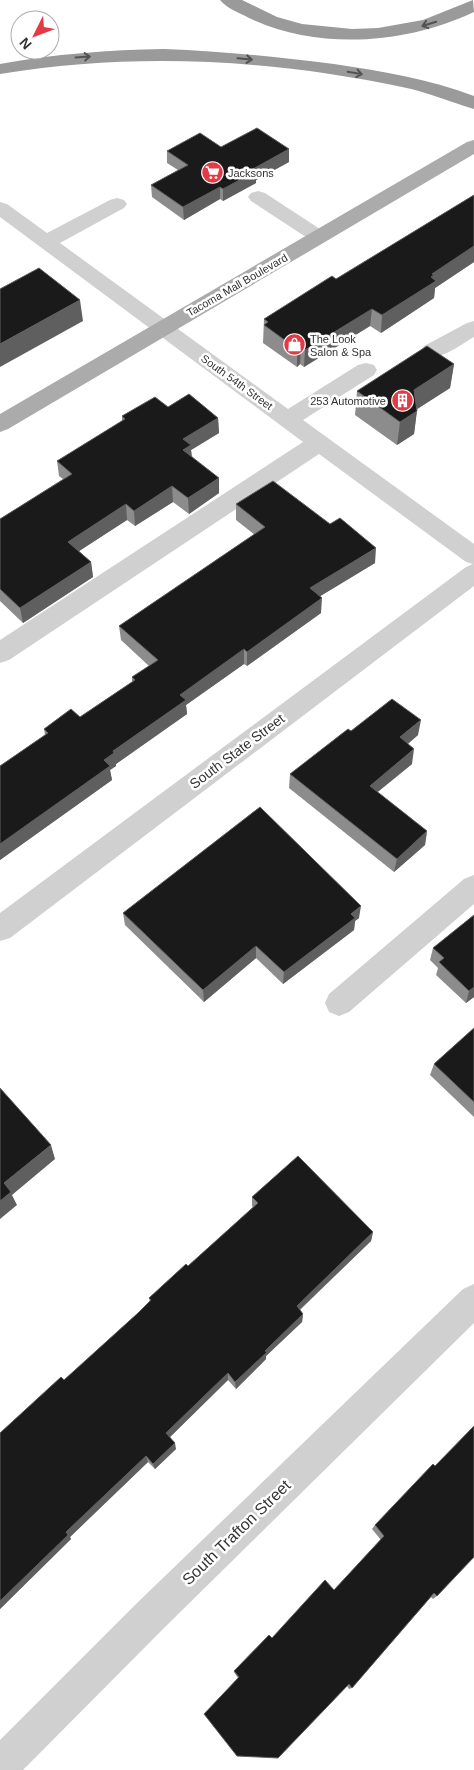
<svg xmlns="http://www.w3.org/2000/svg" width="474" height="1770" font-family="Helvetica,sans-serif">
<rect width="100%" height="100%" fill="#fff"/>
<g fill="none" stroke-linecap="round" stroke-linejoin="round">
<path fill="#d0d0d0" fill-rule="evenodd" d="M258,191L265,193L326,233L329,237L326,241L319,243L312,241L251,201L248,197L251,193Z
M117,198L124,200L127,204L124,208L60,243L288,409L358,365L366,363L374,365L377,370L374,375L303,420L474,544V586L10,938L0,941V913L466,567L473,564L466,562L319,454L9,660L0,663V640L303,442L0,217V202L7,204L47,233L110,200Z
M474,321V337C460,345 441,361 424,356L421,351L424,346L467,323Z
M474,875V904L349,1012L339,1016L329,1012L325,1003L329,994L464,879Z
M474,1284V1323L163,1629L23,1770H0V1740L137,1603L463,1289Z"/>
<path fill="#ababab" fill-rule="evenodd" d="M474,140V154L8,429L0,432V414L467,142Z"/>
<path fill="#9a9a9a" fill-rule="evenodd" d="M220,0H242L277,17L302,24L352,29L378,28L423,20L473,0L474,12C406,44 319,51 249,18C240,13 226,8 220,0Z
M164,49C221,51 277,57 334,64C381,71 429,79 474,96V109C450,102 427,92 402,87C270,59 133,52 0,74V64C55,54 108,50 164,49Z"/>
</g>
<path fill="#8c8c8c" d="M221,147L289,149V162L256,180V183L223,201L220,199L184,220L152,197L151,185L178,170L167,163V151Z
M474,195V262L435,288L434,298L381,333L370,326L304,367L300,364L297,367L263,343L264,319L336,279Z
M454,364L450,388L417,409L414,434L397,445L355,415L357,391Z
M168,407L218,418L219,433L191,450L192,456L219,493L189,514L173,502L135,526L127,520L79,551L91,562L93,577L23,623L0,601V519L63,479L59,476L57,461L122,421V416Z
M236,504L375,563L320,596L321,613L247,666L244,664L186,705L187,714L116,764V766L110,770L112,780L0,860V766L45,735L44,729L80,717L132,682V677L149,666L121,640L119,626L255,535L236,520Z
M351,731L418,735L408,744L412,764L377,792L427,831L425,845L394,872L289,788L290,774Z
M123,913L359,918L355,921L354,930L283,984L256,958L204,1002L125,925Z
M474,915V997L466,1003L436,975L438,968L430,960L433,948Z
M474,1028V1117L430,1075L434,1064Z
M252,1197L373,1232L371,1241L300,1310L303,1314L302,1322L266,1356V1359L236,1389L228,1380L170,1437L176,1449L155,1469L148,1462L70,1537L71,1539L0,1609V1433L64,1380L138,1313L150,1302L149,1298L188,1266L253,1207L252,1206Z
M375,1525L437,1596L433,1599L431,1597L352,1688L349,1689L347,1686L238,1678L234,1672V1671L272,1638L334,1590L381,1540L372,1529Z"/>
<path fill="#5f5f5f" d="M289,149V162L256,180V183L223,201V189L253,169Z
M220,187V199L184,220L183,207Z
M474,246V262L435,288L434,298L381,333L382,315L432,274Z
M80,300L83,321L0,367V344Z
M372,309L370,326L304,367L305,350Z
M301,347L300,364L297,367V349Z
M454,364L450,388L411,413L414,390Z
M417,411L414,434L397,445L400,422Z
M218,418L219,433L191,450L192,461L184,466L183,439Z
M219,478V493L189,514L188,498Z
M172,486L173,502L135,526L134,511Z
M126,504L127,520L70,557L68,542Z
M376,548L375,563L309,603L310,588Z
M91,562L93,577L23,623L20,608Z
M322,598L321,613L247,666V652Z
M244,649V664L186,705L187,714L116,764V766L110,770L112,780L0,860V844L104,760L113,751L180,695Z
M421,720L418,735L398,752L400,737Z
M414,749L412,764L368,800L370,786Z
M427,831L425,845L394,872L397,859Z
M361,906L359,918L355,921L354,930L283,984L284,972L351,914Z
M256,946V958L204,1002L203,990Z
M474,987V997L466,1003L469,991Z
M51,1145L55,1159L12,1195L17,1205L0,1219V1201L4,1183Z
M373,1232L371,1241L295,1314L297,1306Z
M303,1314L302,1322L266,1356V1359L236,1389L235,1382L265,1351Z
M228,1373V1380L168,1439L166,1433Z
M175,1443L176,1449L155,1469L153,1464Z
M146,1456L148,1462L70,1537L71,1539L0,1609V1601L66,1532Z"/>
<path fill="#1a1a1a" stroke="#5f5f5f" d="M257,128L289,149L253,169L256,171L223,189L220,187L183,207L151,185L188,165L167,151L200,133L221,147Z
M474,195V246L432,274L434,275L431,277L436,281L382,315L372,309L305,350L301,347L297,349L264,325L268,322L264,319L332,276L336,279Z
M39,268L80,300L0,344V289Z
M427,346L454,364L414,390L417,411L400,422L357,391Z
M189,394L218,418L183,439L191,445L183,450L219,478L188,498L172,486L134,511L126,504L68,542L91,562L20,608L0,589V519L72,474L57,461L125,419L122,416L155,397L168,407Z
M273,481L330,524L340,518L376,548L310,588L322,598L247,652L244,649L180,695L186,700L113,751L114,753L104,760L110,766L0,844V766L48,733L44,729L71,709L80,717L135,680L132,677L158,660L119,626L265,527L236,504Z
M392,699L421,720L400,737L414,749L370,786L427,831L397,859L290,774L348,729L351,731Z
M260,807L361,906L351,914L355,918L284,972L256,946L203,990L123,913Z
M474,915V987L469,991L439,962L444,958L433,948Z
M474,1028V1102L434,1064Z
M0,1088L51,1145L4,1183L11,1192L0,1201Z
M298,1156L373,1232L297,1306L303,1314L265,1351L267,1352L235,1382L228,1373L166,1433L175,1443L153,1464L146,1456L66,1532L68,1535L0,1601V1433L61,1377L64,1380L138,1313L151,1300L149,1298L186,1264L188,1266L258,1203L252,1197Z
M474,1426V1557L437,1596L434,1593L352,1688L349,1684L278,1758L237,1756L204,1714L239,1677L234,1671L269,1635L272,1638L325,1580L334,1590L384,1536L375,1525L433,1464L435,1466Z"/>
<defs><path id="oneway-shaft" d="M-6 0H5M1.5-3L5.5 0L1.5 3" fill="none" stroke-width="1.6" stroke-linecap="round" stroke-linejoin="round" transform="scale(1.25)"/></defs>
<g stroke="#525252">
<use href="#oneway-shaft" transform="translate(429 24) rotate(163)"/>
<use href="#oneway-shaft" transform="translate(83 57) rotate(-4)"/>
<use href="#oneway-shaft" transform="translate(245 59) rotate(5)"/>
<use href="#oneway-shaft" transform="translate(355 73) rotate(10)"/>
</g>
<defs>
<symbol id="supermarket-disc" viewBox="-11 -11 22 22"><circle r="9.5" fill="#e63946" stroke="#fff"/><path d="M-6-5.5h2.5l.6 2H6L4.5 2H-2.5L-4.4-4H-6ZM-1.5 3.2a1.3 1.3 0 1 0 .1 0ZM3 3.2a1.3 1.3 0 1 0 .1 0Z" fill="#fff"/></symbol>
<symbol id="shop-disc" viewBox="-11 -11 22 22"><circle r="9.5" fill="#e63946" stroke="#fff"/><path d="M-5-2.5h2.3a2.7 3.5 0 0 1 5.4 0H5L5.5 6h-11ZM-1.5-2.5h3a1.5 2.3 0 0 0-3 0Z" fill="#fff"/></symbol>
<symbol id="building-disc" viewBox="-11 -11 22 22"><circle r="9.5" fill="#e63946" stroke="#fff"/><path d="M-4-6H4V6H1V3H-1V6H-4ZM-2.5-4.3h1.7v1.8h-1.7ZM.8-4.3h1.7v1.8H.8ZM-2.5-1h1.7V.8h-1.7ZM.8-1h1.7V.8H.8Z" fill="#fff"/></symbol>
</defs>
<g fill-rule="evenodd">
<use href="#supermarket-disc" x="200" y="160" width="25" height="25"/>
<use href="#shop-disc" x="282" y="332" width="25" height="25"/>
<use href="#building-disc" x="390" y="388" width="25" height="25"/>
</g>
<g text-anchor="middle" stroke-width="5" stroke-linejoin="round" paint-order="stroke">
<g font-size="11" fill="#333" stroke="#fff" text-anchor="start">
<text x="228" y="177">Jacksons</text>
<text x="310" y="343">The Look<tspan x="310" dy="13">Salon &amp; Spa</tspan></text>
<text x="386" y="405" text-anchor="end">253 Automotive</text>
</g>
<g font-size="11" fill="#333" stroke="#fff">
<text transform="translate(237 285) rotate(-30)" y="4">Tacoma Mall Boulevard</text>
<text transform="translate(237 382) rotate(36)" y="4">South 54th Street</text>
</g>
<g font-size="14" fill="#333" stroke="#fff">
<text transform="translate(237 751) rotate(-37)" y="5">South State Street</text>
</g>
<g font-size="16" fill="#333" stroke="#fff">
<text transform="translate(236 1532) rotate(-44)" y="6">South Trafton Street</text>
</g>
</g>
<g transform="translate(35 35) rotate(228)"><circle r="24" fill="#ffffff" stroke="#adadad"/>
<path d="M0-4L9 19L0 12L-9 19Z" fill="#e63946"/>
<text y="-8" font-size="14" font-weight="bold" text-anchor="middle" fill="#333333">N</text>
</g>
</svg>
